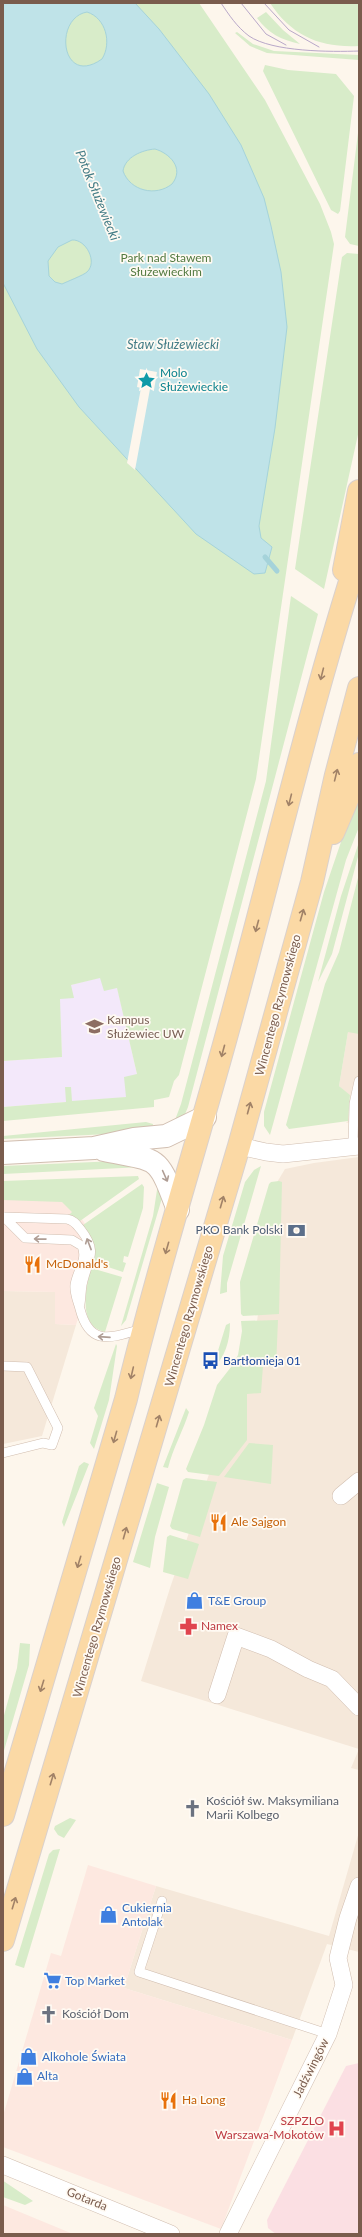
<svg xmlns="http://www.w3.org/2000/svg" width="362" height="2237" font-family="Lato,sans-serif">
<rect width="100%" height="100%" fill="#fdf6ec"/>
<path fill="#f5e8da" d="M359,983V1121L346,1123L348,1121L350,1096L339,1086L348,1032Z
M359,1157V1770L351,1768L359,1749L141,1681L170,1588L254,1343L276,1184L285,1169L314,1163Z
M3,1291L55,1292V1324L76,1325L42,1436L3,1444Z
M359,1832V1952L327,1944L292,2040L124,1988L156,1886L329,1936Z"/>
<path fill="#fde8e0" d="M3,1199L69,1200L100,1246L76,1325L55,1324V1292L3,1291Z
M88,1865L156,1886L124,1988L292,2040L221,2229L3,2147V2116L51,1953L61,1956Z
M3,2205L73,2234H3Z"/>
<path fill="#f3e8fa" d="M114,974L142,1096L3,1107V1061L62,1057L59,988Z"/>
<path fill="#fbdfe3" d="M359,2063V2234H276L268,2228L267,2220L346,2066Z"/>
<path fill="#d8ecc9" d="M3,3H199L265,100L320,204L331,232L334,244L256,779L179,1075L174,1081L169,1097L154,1100V1107L3,1121V1107L66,1102L65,1087H71L72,1101L126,1097L124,1077L137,1074L117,988L104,991L100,978L71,985L74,998L60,999L62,1057L3,1061Z
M270,3H359V46C320,48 292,36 270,3Z
M266,12L283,30L300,44C281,40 268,33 257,18Z
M237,32L253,44L274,51L359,55V60L267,53L250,46L235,33Z
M265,65L288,70L336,74L354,96L340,211L338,214L331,210L263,71Z
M359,125V246L350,244L345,237Z
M347,253L359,254V430L324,589L295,569L342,257Z
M291,596L318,614L188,1107L183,1119L172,1128L181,1104L266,781Z
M359,789V827L346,860L270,1135L264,1126V1112L324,892Z
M359,842V853L332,954L318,982L341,896Z
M359,874V1034L348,1032L339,1086L350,1095L348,1121L289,1129L286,1125L325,984L339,952Z
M146,1122L153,1124L152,1132L3,1139V1136Z
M117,1161L142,1167L3,1174V1166Z
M261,1166L227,1283V1292L220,1294L223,1256L245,1182L254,1170Z
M138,1176L139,1179L80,1221L69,1215L72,1212L62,1202L3,1200V1181Z
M159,1177L162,1198L126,1320L121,1326L153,1216Z
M279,1181L282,1182L279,1314L243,1316L241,1314L240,1282L269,1184L271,1182Z
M142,1184L144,1187L143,1208L128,1257L124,1256L123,1262L126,1263L123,1272L93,1262C97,1247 91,1238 83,1225Z
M91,1268L122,1277L105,1332C77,1326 86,1287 91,1268Z
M278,1320L276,1367L263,1366L261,1393L247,1394V1440L219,1476L188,1472L186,1469L204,1425L217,1385L231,1367L238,1355L242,1331L241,1321Z
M230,1323C230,1342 225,1357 212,1370L226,1325Z
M116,1344L117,1346L109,1400L94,1449L90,1443L98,1416L94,1408Z
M186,1408L189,1412C183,1431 173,1448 168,1468L163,1467Z
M249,1443L273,1445L271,1484L224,1477Z
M84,1462L89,1464L64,1527L62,1522L79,1466Z
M186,1478L217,1482L200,1537L172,1529L170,1526L183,1480Z
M157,1483L169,1487L155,1537L150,1568L133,1562Z
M170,1535L199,1544L188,1579L163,1572L167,1537Z
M20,1643L30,1644L29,1665L3,1754V1719L17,1668Z
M70,1818L76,1820L64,1838L58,1835L54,1829L55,1826Z
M60,1849L24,1968L15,1965L49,1854L53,1850Z
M3,2181L5,2182L33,2201L25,2205L3,2197Z"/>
<path fill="#bfe3e8" stroke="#a5d3da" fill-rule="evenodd" d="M3,3H135L159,29L209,94L241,145L264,198L271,226L281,272L287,327L275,428L259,526L261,538L272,547L265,573L254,574L196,534L79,407L37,349L3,283ZM87,12C106,18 112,43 102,59C61,88 53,18 87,12ZM155,149C169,153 185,168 172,184C156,197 130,191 123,171C125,157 142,150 155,149ZM72,240C86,239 98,262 87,272C84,275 66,282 62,284L55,282L49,276L48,261L58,247Z"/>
<path fill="#fdf6ec" d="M140,369L157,372L154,390L150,389L135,470L127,463L141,388L137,387Z"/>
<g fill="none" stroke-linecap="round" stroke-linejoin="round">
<path stroke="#a5d3da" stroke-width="5" d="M265,557L277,571"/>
<defs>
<path id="service" d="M353,1147L354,1104L359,1081
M3,1217L67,1219C74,1220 77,1225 81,1230C99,1253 87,1260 82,1285C81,1291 81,1298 80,1304
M4,1217L25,1238L72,1240L82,1246C88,1260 77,1271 75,1285C74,1293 78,1301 80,1309C90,1348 112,1337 142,1329
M3,1366L27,1367L58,1428L52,1445L43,1443L3,1453
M162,1901L139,1972L328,2034"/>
<path id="minor" d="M239,1146L266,1152L283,1154L359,1146
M341,1496L359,1481
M217,1695L236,1636L271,1649L308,1669L332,1679L359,1707
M3,2165L171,2234
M228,2234L328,2034L344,1985L338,1958L348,1918L359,1886"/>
<path id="tertiary" d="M104,1150C160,1161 157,1154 178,1210
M3,1153L94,1148L134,1139L166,1136L205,1117"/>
<path id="primary" d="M344,570L359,491
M333,833L348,798L359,764
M3,1815L126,1399C157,1268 199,1139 234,1008C275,857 311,703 359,553
M3,1940L239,1146L312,882L336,775L359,688"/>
</defs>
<use href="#service" stroke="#d1beb0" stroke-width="10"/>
<use href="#minor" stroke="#d1beb0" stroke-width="18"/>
<use href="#tertiary" stroke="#d1beb0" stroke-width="24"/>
<use href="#primary" stroke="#dad1cd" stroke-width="24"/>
<use href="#service" stroke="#fff" stroke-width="9"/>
<use href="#minor" stroke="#fff" stroke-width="17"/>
<use href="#tertiary" stroke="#fff" stroke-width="22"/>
<use href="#primary" stroke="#fbd9a5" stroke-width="22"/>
<path stroke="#b9a8c9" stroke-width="1" d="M221,3C229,15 237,27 249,36C272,52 331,52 359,51
M241,3L266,34L286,45
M264,3L289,30L319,47"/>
</g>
<defs><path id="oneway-shaft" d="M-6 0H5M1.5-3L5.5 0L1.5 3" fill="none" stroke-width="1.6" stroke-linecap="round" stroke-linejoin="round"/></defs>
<g stroke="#a18267">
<use href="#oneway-shaft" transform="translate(322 674) rotate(104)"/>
<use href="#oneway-shaft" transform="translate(336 775) rotate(-76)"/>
<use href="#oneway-shaft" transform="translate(290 800) rotate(104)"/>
<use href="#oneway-shaft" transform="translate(302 915) rotate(-74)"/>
<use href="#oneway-shaft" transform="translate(257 926) rotate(105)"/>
<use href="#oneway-shaft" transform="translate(223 1051) rotate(105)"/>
<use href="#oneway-shaft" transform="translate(249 1108) rotate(-75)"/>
<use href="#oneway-shaft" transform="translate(222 1202) rotate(-74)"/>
<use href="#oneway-shaft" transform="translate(167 1248) rotate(106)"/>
<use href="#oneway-shaft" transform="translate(132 1373) rotate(103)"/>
<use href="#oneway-shaft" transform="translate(158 1421) rotate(-74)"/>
<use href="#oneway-shaft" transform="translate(115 1437) rotate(106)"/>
<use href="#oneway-shaft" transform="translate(125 1533) rotate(-74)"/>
<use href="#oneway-shaft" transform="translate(79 1562) rotate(107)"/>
<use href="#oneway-shaft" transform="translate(42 1686) rotate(107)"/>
<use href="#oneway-shaft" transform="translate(52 1779) rotate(-73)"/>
<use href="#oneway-shaft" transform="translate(14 1903) rotate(-73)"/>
</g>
<g stroke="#af9d94">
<use href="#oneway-shaft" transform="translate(165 1176) rotate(66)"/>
<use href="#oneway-shaft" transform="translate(40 1239) rotate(-179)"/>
<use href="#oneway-shaft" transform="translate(89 1244) rotate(-111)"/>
<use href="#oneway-shaft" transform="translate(104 1337) rotate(-176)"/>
</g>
<defs>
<symbol id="sight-bare" viewBox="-9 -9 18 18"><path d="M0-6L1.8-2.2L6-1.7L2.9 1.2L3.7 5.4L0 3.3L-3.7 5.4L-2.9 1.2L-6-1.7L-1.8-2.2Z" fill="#0f9aa8" stroke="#fffaf3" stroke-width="2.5" paint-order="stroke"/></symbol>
<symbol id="university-bare" viewBox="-9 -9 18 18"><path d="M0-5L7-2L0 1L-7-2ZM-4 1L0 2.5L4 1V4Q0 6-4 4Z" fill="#8d6e63" stroke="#fffaf3" stroke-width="2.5" paint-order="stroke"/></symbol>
<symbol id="bank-bare" viewBox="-9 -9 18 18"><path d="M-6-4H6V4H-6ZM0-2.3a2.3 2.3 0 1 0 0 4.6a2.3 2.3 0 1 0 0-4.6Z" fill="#5c6f8a" stroke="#fffaf3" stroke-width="2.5" paint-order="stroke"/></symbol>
<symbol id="restaurant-bare" viewBox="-9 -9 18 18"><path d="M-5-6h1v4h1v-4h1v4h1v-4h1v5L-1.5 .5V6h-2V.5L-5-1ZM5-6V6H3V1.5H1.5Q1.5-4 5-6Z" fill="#e8710a" stroke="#fffaf3" stroke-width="2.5" paint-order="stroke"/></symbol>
<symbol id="bus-bare" viewBox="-9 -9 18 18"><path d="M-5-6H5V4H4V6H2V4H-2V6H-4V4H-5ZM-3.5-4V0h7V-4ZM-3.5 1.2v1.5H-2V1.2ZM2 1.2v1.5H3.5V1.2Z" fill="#1a4fb4" stroke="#fffaf3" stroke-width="2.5" paint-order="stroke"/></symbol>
<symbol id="shop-bare" viewBox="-9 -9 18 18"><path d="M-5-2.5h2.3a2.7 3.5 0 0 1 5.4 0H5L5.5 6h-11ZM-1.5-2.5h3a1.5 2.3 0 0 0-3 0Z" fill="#3f7fe0" stroke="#fffaf3" stroke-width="2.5" paint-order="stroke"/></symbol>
<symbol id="pharmacy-bare" viewBox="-9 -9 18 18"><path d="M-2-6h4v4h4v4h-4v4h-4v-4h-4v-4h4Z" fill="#e0444e" stroke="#fffaf3" stroke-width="2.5" paint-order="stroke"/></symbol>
<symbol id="church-bare" viewBox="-9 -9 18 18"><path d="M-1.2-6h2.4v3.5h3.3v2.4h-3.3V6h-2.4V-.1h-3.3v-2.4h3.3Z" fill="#6b7280" stroke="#fffaf3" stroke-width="2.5" paint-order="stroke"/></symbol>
<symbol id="supermarket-bare" viewBox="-9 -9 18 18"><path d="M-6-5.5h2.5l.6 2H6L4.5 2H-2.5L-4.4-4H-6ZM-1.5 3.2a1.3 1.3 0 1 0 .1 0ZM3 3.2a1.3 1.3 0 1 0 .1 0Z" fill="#3f7fe0" stroke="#fffaf3" stroke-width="2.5" paint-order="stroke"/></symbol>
<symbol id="hospital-bare" viewBox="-9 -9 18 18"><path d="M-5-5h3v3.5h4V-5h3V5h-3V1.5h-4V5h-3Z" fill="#e0444e" stroke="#fffaf3" stroke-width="2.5" paint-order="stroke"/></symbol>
</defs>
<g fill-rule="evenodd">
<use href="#sight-bare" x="134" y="368" width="25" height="25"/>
<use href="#university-bare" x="82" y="1014" width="25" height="25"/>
<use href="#bank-bare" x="284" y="1218" width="25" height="25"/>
<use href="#restaurant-bare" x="20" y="1252" width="25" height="25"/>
<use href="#bus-bare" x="198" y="1348" width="25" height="25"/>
<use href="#restaurant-bare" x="206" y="1510" width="25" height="25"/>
<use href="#shop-bare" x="182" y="1588" width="25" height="25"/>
<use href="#pharmacy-bare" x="176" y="1614" width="25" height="25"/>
<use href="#church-bare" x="180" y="1796" width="25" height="25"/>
<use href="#shop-bare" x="96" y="1902" width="25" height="25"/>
<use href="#supermarket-bare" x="40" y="1968" width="25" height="25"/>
<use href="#church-bare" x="36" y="2002" width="25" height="25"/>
<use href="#shop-bare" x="16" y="2044" width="25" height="25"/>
<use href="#shop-bare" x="12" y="2064" width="25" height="25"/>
<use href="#restaurant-bare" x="156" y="2088" width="25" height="25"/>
<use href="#hospital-bare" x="324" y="2116" width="25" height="25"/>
</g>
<g text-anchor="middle" stroke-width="3.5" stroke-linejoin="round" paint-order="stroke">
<g font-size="12" fill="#537a41" stroke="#fffaf3">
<text x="166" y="262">Park nad Stawem<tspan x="166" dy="14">Służewieckim</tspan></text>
</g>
<g font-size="12" fill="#0d838f" stroke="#fffaf3" text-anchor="start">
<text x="160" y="377">Molo<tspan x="160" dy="14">Służewieckie</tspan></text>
</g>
<g font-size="12" fill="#7a5c4d" stroke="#fffaf3">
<text transform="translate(278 1005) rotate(-75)" y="4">Wincentego Rzymowskiego</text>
<text transform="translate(189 1316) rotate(-74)" y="4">Wincentego Rzymowskiego</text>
<text transform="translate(97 1627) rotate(-74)" y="4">Wincentego Rzymowskiego</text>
<text transform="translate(311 2068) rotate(-63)" y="4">Jadźwingów</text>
<text transform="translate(87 2199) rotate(22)" y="4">Gotarda</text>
</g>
<g font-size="12" fill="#785e54" stroke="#fffaf3" text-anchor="start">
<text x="107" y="1024">Kampus<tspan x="107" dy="14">Służewiec UW</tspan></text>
</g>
<g font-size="12" fill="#4e5e75" stroke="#fffaf3" text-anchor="end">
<text x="283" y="1234">PKO Bank Polski</text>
</g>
<g font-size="12" fill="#c56008" stroke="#fffaf3" text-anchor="start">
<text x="46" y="1268">McDonald's</text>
<text x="231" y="1526">Ale Sajgon</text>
<text x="182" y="2104">Ha Long</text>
</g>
<g font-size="12" fill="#164399" stroke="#fffaf3" text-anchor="start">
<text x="223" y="1365">Bartłomieja 01</text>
</g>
<g font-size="12" fill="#366cbe" stroke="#fffaf3" text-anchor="start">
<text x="208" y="1605">T&amp;E Group</text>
<text x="122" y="1912">Cukiernia<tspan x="122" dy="14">Antolak</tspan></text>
<text x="65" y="1985">Top Market</text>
<text x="42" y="2061">Alkohole Świata</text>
<text x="37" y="2080">Alta</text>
</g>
<g font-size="12" fill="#be3a42" stroke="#fffaf3" text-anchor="start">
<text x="201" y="1630">Namex</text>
<text x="324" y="2125" text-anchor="end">SZPZLO<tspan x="324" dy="14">Warszawa-Mokotów</tspan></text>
</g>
<g font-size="12" fill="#5b616d" stroke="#fffaf3" text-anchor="start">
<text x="206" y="1805">Kościół św. Maksymiliana<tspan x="206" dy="14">Marii Kolbego</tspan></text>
<text x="62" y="2018">Kościół Dom</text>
</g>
<g font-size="13" font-style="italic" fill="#437c86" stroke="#fffaf3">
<text transform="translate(98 195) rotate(68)" y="5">Potok Służewiecki</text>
<text x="173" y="349">Staw Służewiecki</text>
</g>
</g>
<rect width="362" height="2237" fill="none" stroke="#7a5c4d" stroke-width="8"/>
</svg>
